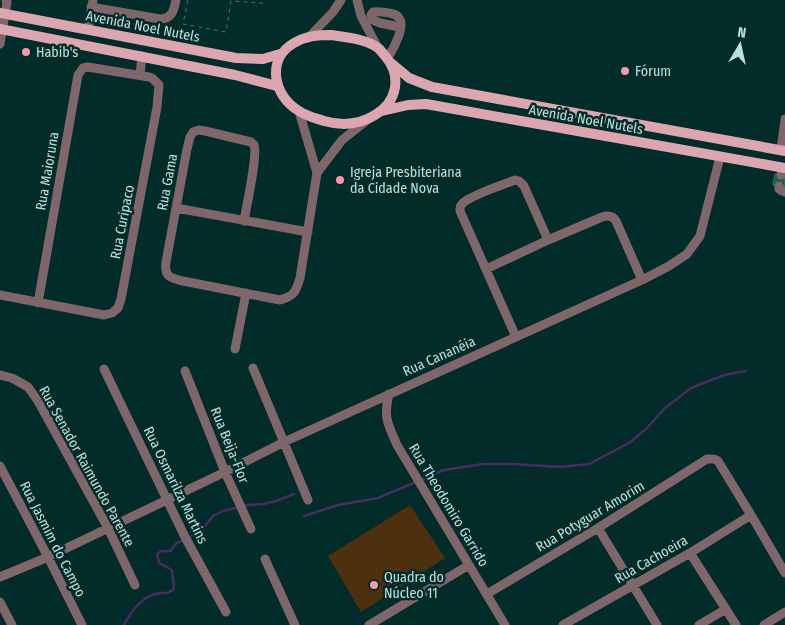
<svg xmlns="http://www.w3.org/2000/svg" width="785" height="625" font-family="'Fira Sans Condensed',sans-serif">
<rect width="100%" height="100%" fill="#022c29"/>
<path fill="#4d300d" d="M410,505L445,558L361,612L328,556Z"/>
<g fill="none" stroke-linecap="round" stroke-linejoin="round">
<path stroke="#492b62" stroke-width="2.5" d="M304,516L338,505L378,498L444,470L483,464H513L561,467L589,464L629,443L646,429L665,408L691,388L724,375L746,371
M188,538L201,531L213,516L223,511L249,505L263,504L276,501L294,494
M124,625C130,613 141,598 155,594C165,591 165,596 174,589L172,570L159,563L157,554L161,551H171C173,545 177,542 183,540"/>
</g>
<path fill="#235a55" stroke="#2f7973" d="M775,174L785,176V187L773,185Z"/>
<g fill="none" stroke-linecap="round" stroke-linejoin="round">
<path stroke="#486f6c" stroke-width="1" stroke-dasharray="4 4" stroke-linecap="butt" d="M188,0L183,24L226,32L231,1L263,3L264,0"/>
<path stroke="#7f666a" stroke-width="9" d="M357,0L361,16L378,48
M91,7L160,19C172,19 174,10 176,0
M88,29L93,0
M310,36L333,12L341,0
M0,44L7,2L6,0
M387,59C392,51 406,27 399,18C397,14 393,14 389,13C383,12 379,11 373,12L371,15L373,20L380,23L400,27
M140,75L142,56
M781,150L785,119
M317,173L342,140L366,121
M781,175L782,168
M779,186V189L782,191L785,192
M176,208L308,232
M244,221C246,208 258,155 254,145C253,144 252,143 251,142L205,131L199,130L193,132L190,137L187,149L166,262C164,277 170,278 183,281L280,300C295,296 296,291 300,278L317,173L299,111
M486,269L548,240L602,217C608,215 613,216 616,221L642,280
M0,295L104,315L112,313L118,308L121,299L157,107L159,85L152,78L149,77L88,67L83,68L78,75L38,303
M516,337L460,211C460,207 460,206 463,203C471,195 502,185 515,180L519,181L524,186L548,240
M235,349L246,293
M253,368L308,500
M104,369L185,537L226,612
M185,371L225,472L251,529
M0,375L12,378L28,387L38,401L108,528L135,585
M389,394C383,417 388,424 397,445L505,625
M0,466L48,557L82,625
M598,528L657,625
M690,553L736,625
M265,559L295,625
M0,577L48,557L225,472L284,442L642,280L669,266L687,254L700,236L720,157
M487,594L598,528L707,459H714L718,461L751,515L785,573
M0,602L12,625
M369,625L469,565
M563,625L690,553L751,515
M699,625L726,609
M764,625L785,612"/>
<path stroke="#dba6b0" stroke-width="10" d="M0,13L236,58L263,59L280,54
M0,29L235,75L277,86
M331,35C345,37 367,39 378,48C381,50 383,54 386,57C402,77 397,102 375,115C359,125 342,126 324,121C315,118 306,116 299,111C273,96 266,59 294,43C306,36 317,35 331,35Z
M391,63L409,78L432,87L785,151
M382,111L408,105L426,104L785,168"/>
</g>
<g fill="#f39aab" stroke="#022c29" stroke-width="2">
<circle cx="26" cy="52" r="5"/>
<circle cx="625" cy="71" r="5"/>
<circle cx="340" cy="180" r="5"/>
<circle cx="374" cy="585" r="5"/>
</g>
<g text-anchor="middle" stroke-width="5" stroke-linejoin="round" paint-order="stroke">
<g font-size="14" fill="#bde0dc" stroke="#022c29">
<text transform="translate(143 26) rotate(11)" y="5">Avenida Noel Nutels</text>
<text transform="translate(586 119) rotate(10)" y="5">Avenida Noel Nutels</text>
<text transform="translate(47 171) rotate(-80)" y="5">Rua Maioruna</text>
<text transform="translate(167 182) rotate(-79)" y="5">Rua Gama</text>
<text transform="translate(122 222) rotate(-79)" y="5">Rua Curipaco</text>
<text transform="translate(439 356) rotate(-24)" y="5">Rua Cananéia</text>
<text transform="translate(230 445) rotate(68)" y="5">Rua Beija-Flor</text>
<text transform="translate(87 466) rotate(61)" y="5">Rua Senador Raimundo Parente</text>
<text transform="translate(176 485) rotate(64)" y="5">Rua Osmarilza Martins</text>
<text transform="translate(449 505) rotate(59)" y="5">Rua Theodomiro Garrido</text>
<text transform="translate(590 516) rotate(-31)" y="5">Rua Potyguar Amorim</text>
<text transform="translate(53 539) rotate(63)" y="5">Rua Jasmim do Campo</text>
<text transform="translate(651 559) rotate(-30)" y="5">Rua Cachoeira</text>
</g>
<g font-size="14" fill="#bde0dc" stroke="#022c29" text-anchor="start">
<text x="36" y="57">Habib's</text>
<text x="635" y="76">Fórum</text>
<text x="350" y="177">Igreja Presbiteriana<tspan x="350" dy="16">da Cidade Nova</tspan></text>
<text x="384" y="582">Quadra do<tspan x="384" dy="16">Núcleo 11</tspan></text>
</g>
</g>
<g transform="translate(740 45) rotate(9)" stroke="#022c29" stroke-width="4" paint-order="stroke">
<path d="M0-4L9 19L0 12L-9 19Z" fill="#bde0dc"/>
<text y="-8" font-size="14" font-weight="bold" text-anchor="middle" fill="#bde0dc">N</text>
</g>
</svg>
